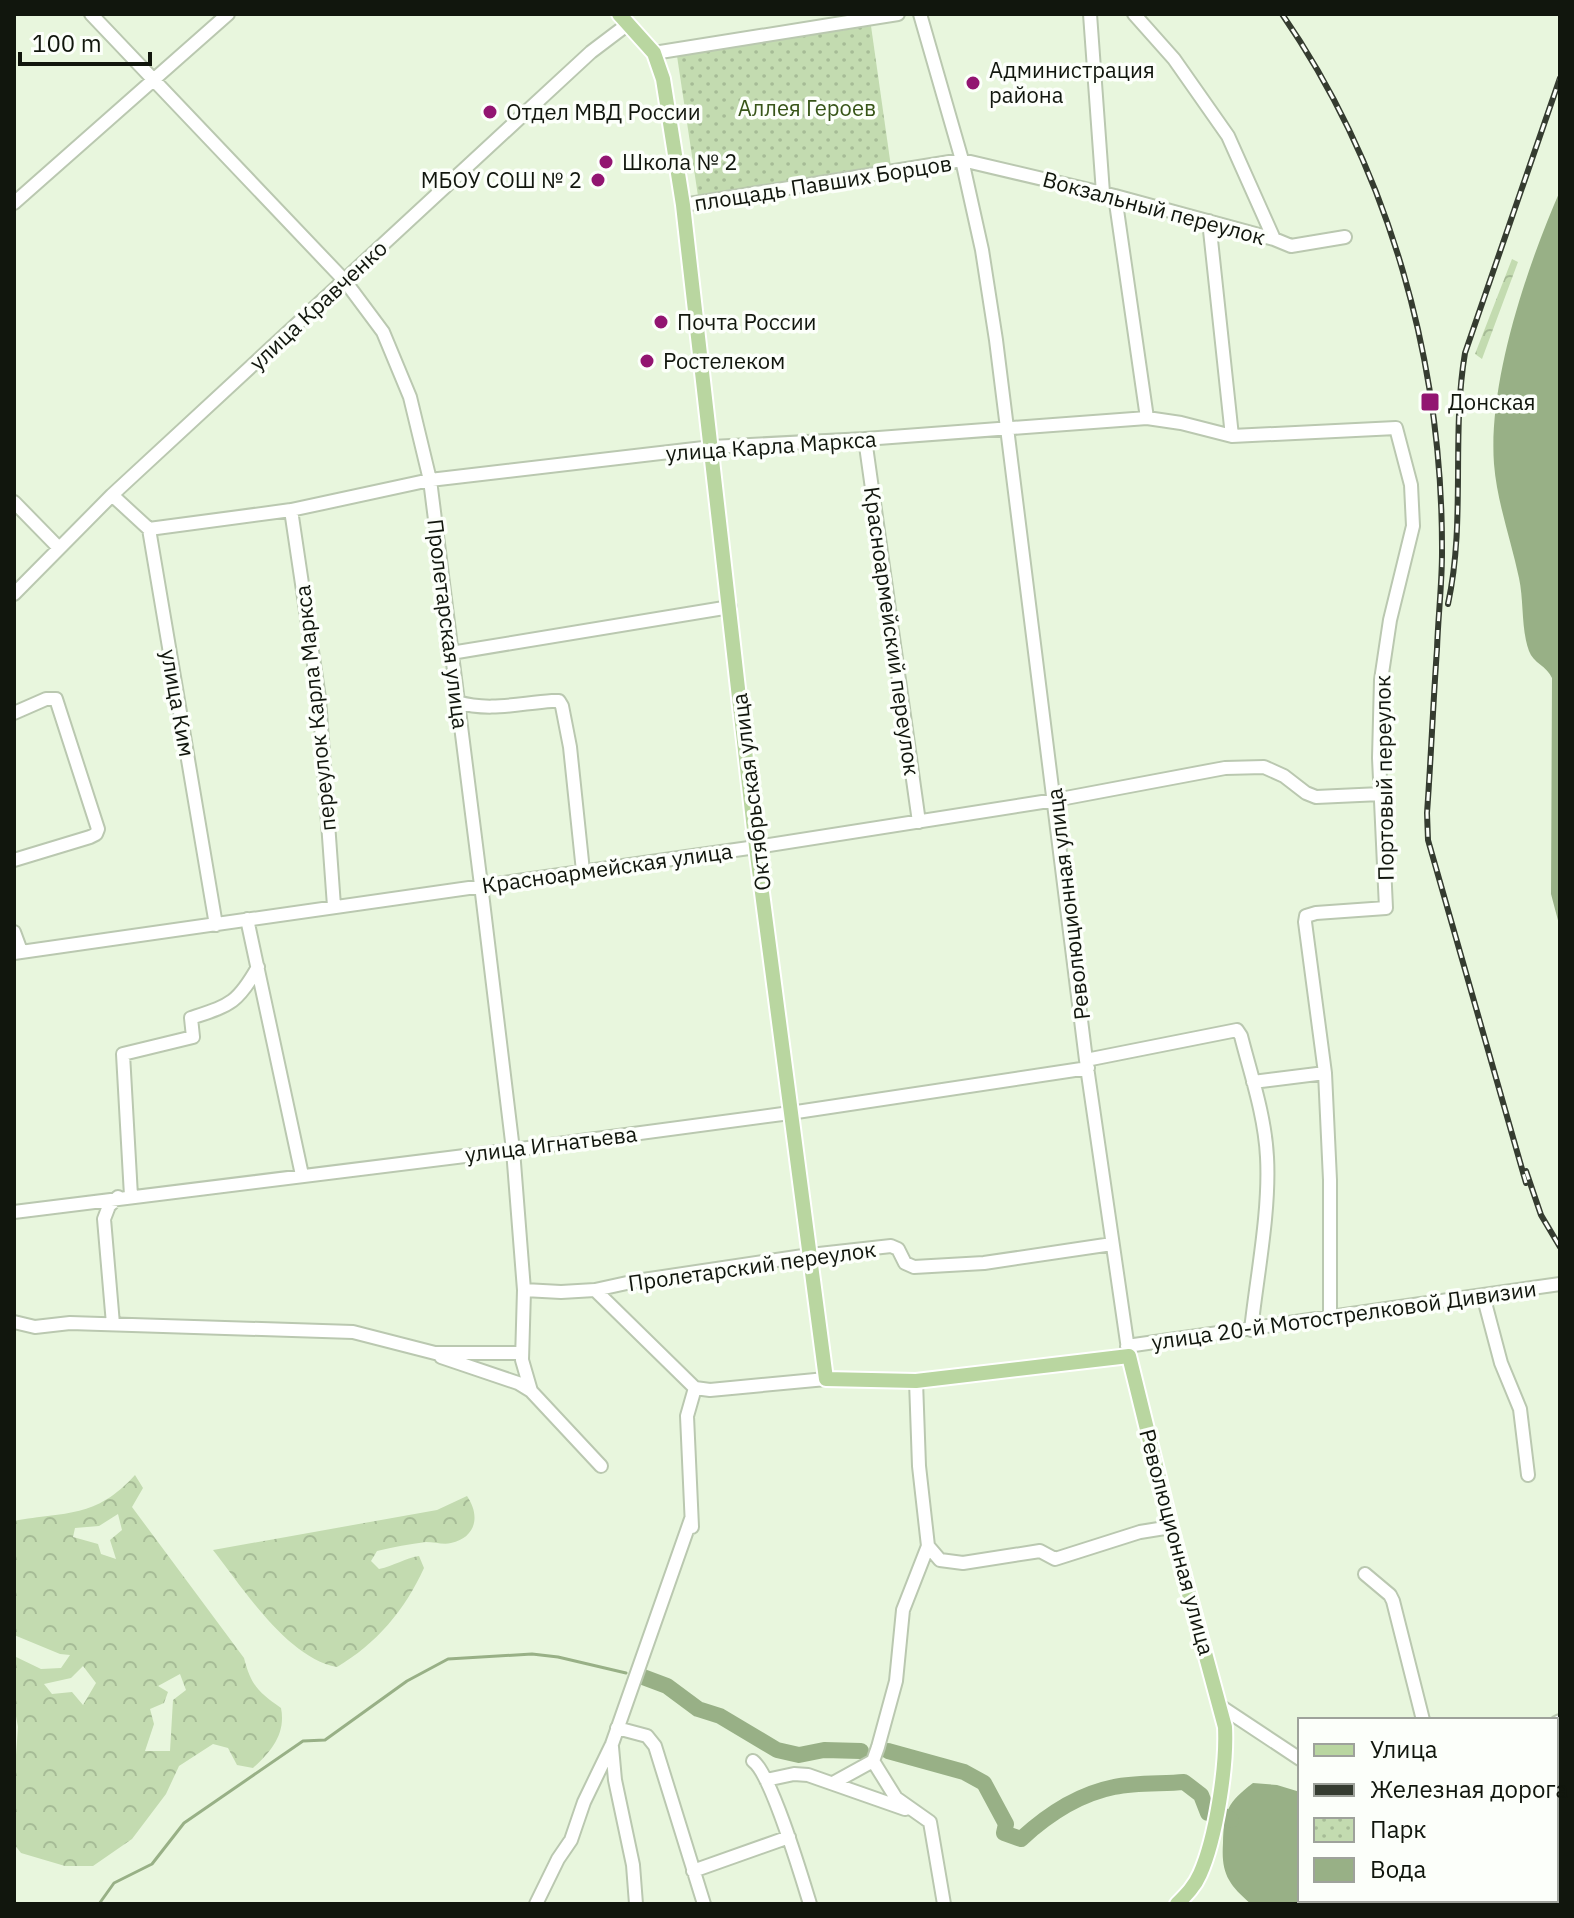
<svg xmlns="http://www.w3.org/2000/svg" width="1574" height="1918" font-family="'IBM Plex Sans',sans-serif">
<defs>
<pattern id="forest-crowns" width="20" height="18" patternUnits="userSpaceOnUse" patternTransform="scale(2)"><rect width="20" height="18" fill="#c3dbb0"/><path d="M2 6a3 3 0 1 1 6 0M12 15a3 3 0 1 1 6 0" fill="none" stroke="#a6bb96"/></pattern>
<pattern id="park-dots" width="8" height="8" patternUnits="userSpaceOnUse" patternTransform="scale(2)"><rect width="8" height="8" fill="#c3dbb0"/><path d="M2 2h.1M6 6h.1" fill="none" stroke="#a6bb96" stroke-width="1.8" stroke-linecap="round"/></pattern>
</defs>
<rect width="100%" height="100%" fill="#e8f6dd"/>
<path fill="url(#forest-crowns)" fill-rule="evenodd" d="M1512,259L1518,262L1482,359L1475,354Z
M135,1475L143,1488L132,1507L244,1658C251,1685 258,1692 281,1708C286,1733 272,1751 253,1768L237,1765L228,1748L213,1744L179,1766L166,1794L132,1839L93,1866H65L21,1853L14,1844V1783L18,1727L14,1705V1656L41,1669L61,1668L70,1655L60,1654L14,1635V1521C67,1511 95,1519 135,1475ZM118,1514L122,1530L110,1540L116,1559L101,1554L98,1544L73,1537L75,1528L99,1526ZM83,1666L96,1683L83,1705L72,1692L52,1694L44,1684L71,1678ZM180,1674L186,1690L173,1700L170,1751H145L154,1724L150,1709L164,1703L168,1692L158,1686Z
M467,1496C480,1515 477,1537 451,1543C444,1545 434,1542 426,1542C410,1544 393,1547 377,1551L371,1561L379,1569C394,1566 405,1558 419,1556L424,1568C405,1610 376,1644 337,1667C287,1658 243,1588 213,1550L437,1510Z"/>
<path fill="url(#park-dots)" d="M871,26L891,167L698,196L677,56Z"/>
<path fill="#98b086" d="M1560,191V928L1551,894L1552,678C1547,666 1533,663 1529,651C1521,629 1524,601 1519,578C1511,540 1497,502 1494,464C1488,382 1527,266 1560,191Z
M1253,1783L1277,1785L1300,1792V1900H1377L1379,1904H1251C1228,1884 1221,1873 1223,1843C1224,1811 1227,1803 1253,1783Z"/>
<g fill="none" stroke-linecap="round" stroke-linejoin="round">
<path stroke="#98b086" stroke-width="3" d="M99,1904L114,1883L152,1864L184,1823L303,1741L325,1740L407,1681L448,1659L532,1654L558,1657L626,1673"/>
<path stroke="#98b086" stroke-width="16" d="M643,1677L667,1686L698,1709L720,1716L777,1750L799,1755L824,1750L861,1751
M888,1751L964,1772L984,1783L1006,1824L1004,1833L1021,1839C1047,1815 1079,1794 1114,1787C1136,1782 1162,1784 1184,1782L1201,1795L1208,1813L1224,1816L1231,1820"/>
<defs>
<path id="minor" d="M91,14L345,281L383,332L410,397L430,480L481,885L513,1150L524,1290L522,1360L531,1391
M920,14L962,160L982,250L996,340L1086,1060L1129,1356
M1090,14L1103,193
M1134,14L1174,59L1228,136L1274,239
M654,53L898,14
M1115,196L1147,418
M14,203L228,14
M683,205L962,160L1115,196L1274,239L1291,246L1345,237
M1209,221L1232,436
M865,439L919,822
M112,495L149,529L216,925
M14,502L59,548
M291,510L319,698L334,906
M149,529L291,510L430,480L712,447L865,439L1147,418L1181,423L1232,436L1396,428L1411,485L1413,526L1390,620L1381,680L1379,758L1386,908L1316,913L1306,916L1305,922L1325,1073L1330,1180V1317
M14,594L112,495L591,52L628,24
M451,653L730,607
M457,702C489,712 520,703 552,701H559L562,706L570,747L583,871
M14,713L46,699H56L98,829L96,834L90,837L14,860
M247,919L302,1175
M14,932L21,951
M14,953L756,847L1055,800L1225,768L1264,767L1284,776L1306,793L1316,797L1381,794
M1086,1060L1237,1030L1241,1036C1251,1075 1265,1116 1267,1157C1270,1211 1257,1275 1251,1330
M1253,1082L1325,1073
M131,1196L123,1054L193,1037L191,1018C230,1005 237,1004 258,967
M14,1212L513,1150L790,1113L1088,1068
M524,1290L561,1292L595,1290L636,1281L810,1255L891,1246L898,1249L905,1263L914,1267L984,1263L1112,1244
M595,1290L695,1388L710,1390L826,1379
M1483,1295L1501,1363L1520,1409L1528,1475
M14,1322L35,1327L70,1323L353,1332L435,1353H522
M113,1324L104,1219L109,1206L118,1197
M1127,1346L1560,1284
M441,1357L518,1383L531,1391L601,1466
M916,1381L919,1466L928,1546L940,1560L963,1563L1040,1551L1055,1559L1140,1532L1171,1527
M692,1527L687,1416L695,1388
M1365,1574L1390,1595L1393,1601L1423,1720
M1220,1706L1300,1759
M1556,1723L1560,1721
M617,1728L647,1736L655,1746L704,1904
M612,1747L615,1780L633,1865L636,1904
M753,1761C771,1774 802,1878 810,1904
M873,1761L896,1798L930,1822L944,1904
M766,1780L794,1774L808,1775L905,1809
M833,1783L873,1761L878,1747L896,1681L903,1610L928,1546
M693,1871L789,1837
M536,1904L558,1859L571,1840L584,1802L612,1744L691,1519"/>
<path id="major" d="M619,14L654,53L663,79L683,205L756,847L826,1379L916,1381L1129,1356L1171,1527L1225,1727C1227,1766 1216,1838 1200,1874C1195,1886 1186,1895 1177,1904"/>
</defs>
<use href="#minor" stroke="#bac8b0" stroke-width="16"/>
<use href="#major" stroke="#fff" stroke-width="18"/>
<use href="#minor" stroke="#fff" stroke-width="12"/>
<use href="#major" stroke="#b9d6a0" stroke-width="14"/>
<defs>
<path id="rail" d="M1282,14C1390,171 1443,363 1442,553C1442,585 1438,617 1437,649C1433,704 1431,759 1427,813L1428,840L1526,1183
M1448,604C1466,521 1451,436 1465,353L1560,78
M1526,1171L1541,1215L1560,1247"/>
</defs>
<use href="#rail" stroke="#353c30" stroke-width="6"/>
<use href="#rail" stroke="#fcfffa" stroke-width="3" stroke-dasharray="9" stroke-linecap="butt"/>
</g>
<g fill="#921571" stroke="#fcfffa" stroke-width="3">
<circle cx="973" cy="83" r="8"/>
<circle cx="490" cy="112" r="8"/>
<circle cx="606" cy="162" r="8"/>
<circle cx="598" cy="180" r="8"/>
<circle cx="661" cy="322" r="8"/>
<circle cx="647" cy="361" r="8"/>
<rect x="1420" y="392" width="20" height="20" rx="4"/>
</g>
<g text-anchor="middle" stroke-width="7" stroke-linejoin="round" paint-order="stroke">
<g font-size="22" fill="#11160d" stroke="#fcfffa" text-anchor="start">
<text x="989" y="78">Администрация<tspan x="989" dy="25">района</tspan></text>
<text x="506" y="120">Отдел МВД России</text>
<text x="622" y="170">Школа № 2</text>
<text x="582" y="188" text-anchor="end">МБОУ СОШ № 2</text>
<text x="677" y="330">Почта России</text>
<text x="663" y="369">Ростелеком</text>
<text x="1448" y="410">Донская</text>
</g>
<g font-size="22" fill="#385519" stroke="#fcfffa">
<text x="807" y="116">Аллея Героев</text>
</g>
<g font-size="22" fill="#11160d" stroke="#fcfffa">
<text transform="translate(823 183) rotate(-9)" y="8">площадь Павших Борцов</text>
<text transform="translate(1154 208) rotate(15)" y="8">Вокзальный переулок</text>
<text transform="translate(318 305) rotate(-43)" y="8">улица Кравченко</text>
<text transform="translate(771 446) rotate(-4)" y="8">улица Карла Маркса</text>
<text transform="translate(448 624) rotate(83)" y="8">Пролетарская улица</text>
<text transform="translate(892 631) rotate(82)" y="8">Красноармейский переулок</text>
<text transform="translate(178 703) rotate(80)" y="8">улица Ким</text>
<text transform="translate(315 708) rotate(-96)" y="8">переулок Карла Маркса</text>
<text transform="translate(1384 778) rotate(-91)" y="8">Портовый переулок</text>
<text transform="translate(751 792) rotate(-97)" y="8">Октябрьская улица</text>
<text transform="translate(607 868) rotate(-8)" y="8">Красноармейская улица</text>
<text transform="translate(1068 904) rotate(-97)" y="8">Революционная улица</text>
<text transform="translate(551 1144) rotate(-7)" y="8">улица Игнатьева</text>
<text transform="translate(752 1266) rotate(-8)" y="8">Пролетарский переулок</text>
<text transform="translate(1344 1315) rotate(-8)" y="8">улица 20-й Мотострелковой Дивизии</text>
<text transform="translate(1177 1542) rotate(75)" y="8">Революционная улица</text>
</g>
</g>
<rect width="1574" height="1918" fill="none" stroke="#11160d" stroke-width="32"/>
<rect x="1298" y="1718" width="260" height="184" fill="#fcfffa" stroke="#9ea29b" stroke-width="2"/>
<rect x="1314" y="1744" width="40" height="12" fill="#b9d6a0" stroke="#9ea29b" stroke-width="2"/>
<text x="1370" y="1758" font-size="24" fill="#11160d">Улица</text>
<rect x="1314" y="1784" width="40" height="12" fill="#353c30" stroke="#9ea29b" stroke-width="2"/>
<text x="1370" y="1798" font-size="24" fill="#11160d">Железная дорога</text>
<rect x="1314" y="1818" width="40" height="24" fill="url(#park-dots)" stroke="#9ea29b" stroke-width="2"/>
<text x="1370" y="1838" font-size="24" fill="#11160d">Парк</text>
<rect x="1314" y="1858" width="40" height="24" fill="#98b086" stroke="#9ea29b" stroke-width="2"/>
<text x="1370" y="1878" font-size="24" fill="#11160d">Вода</text>
<path d="M20 52v12h130v-12" fill="none" stroke="#11160d" stroke-width="4"/>
<text x="32" y="52" font-size="24" fill="#11160d" stroke="#fcfffa" stroke-width="6" paint-order="stroke">100 m</text>
</svg>
